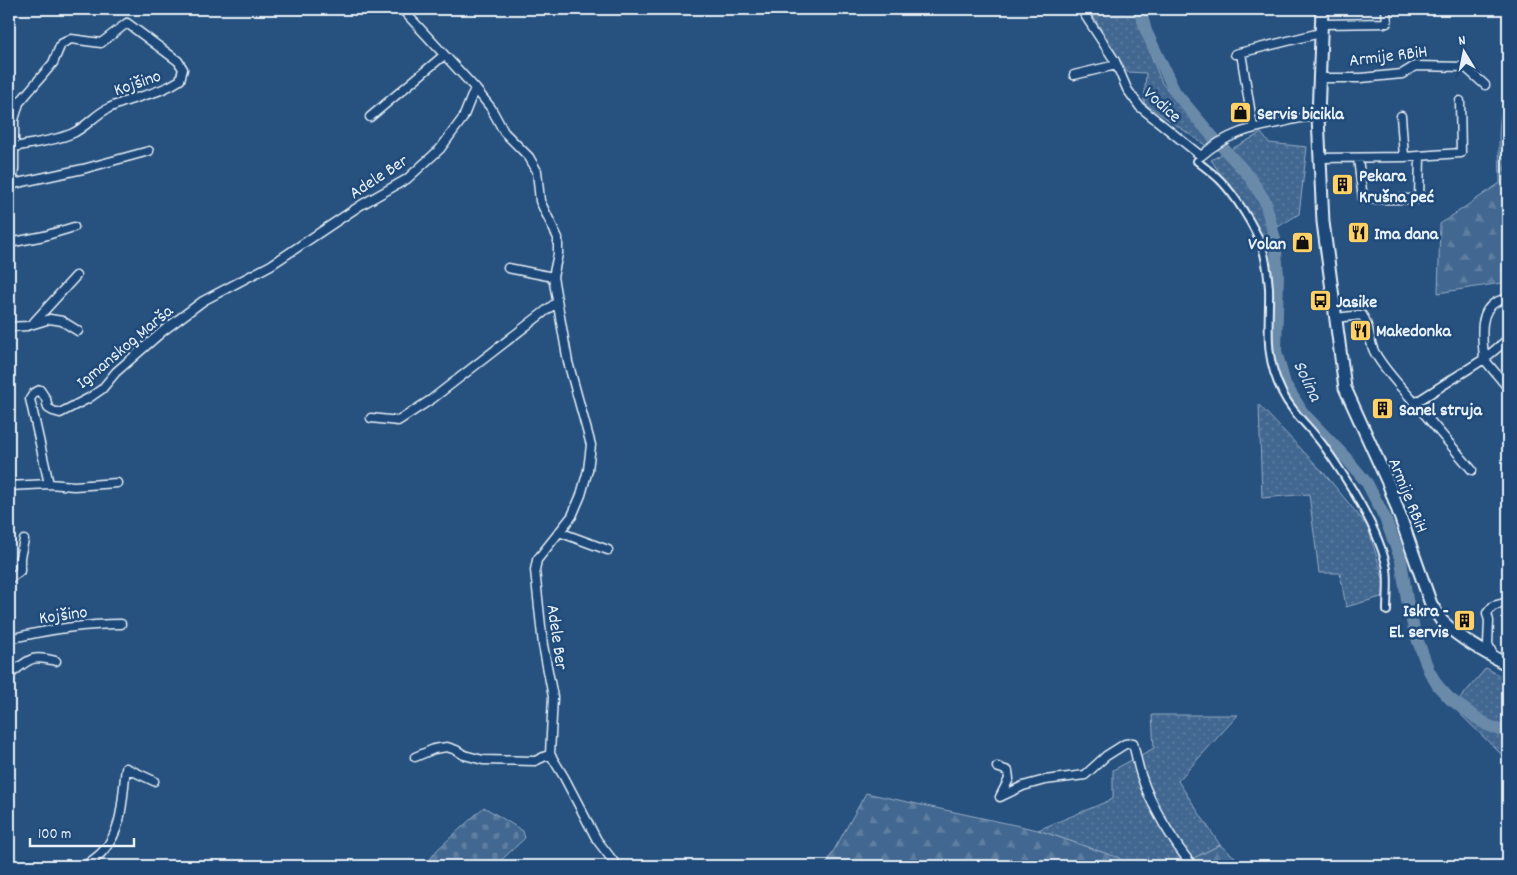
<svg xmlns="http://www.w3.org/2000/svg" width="1517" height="875" font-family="Dekko,sans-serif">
<defs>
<pattern id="grass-dots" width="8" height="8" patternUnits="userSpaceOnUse" patternTransform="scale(1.25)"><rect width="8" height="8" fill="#436891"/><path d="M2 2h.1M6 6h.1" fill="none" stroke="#5e7ea1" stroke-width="1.8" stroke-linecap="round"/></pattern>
<pattern id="forest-firs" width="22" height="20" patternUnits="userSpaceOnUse" patternTransform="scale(1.25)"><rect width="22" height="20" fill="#436891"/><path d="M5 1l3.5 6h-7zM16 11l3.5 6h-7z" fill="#5e7ea1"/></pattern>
<pattern id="cemetery-stones" width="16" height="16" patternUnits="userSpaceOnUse" patternTransform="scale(1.25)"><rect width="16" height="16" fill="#436891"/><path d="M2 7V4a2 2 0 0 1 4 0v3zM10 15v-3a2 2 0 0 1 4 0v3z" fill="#5e7ea1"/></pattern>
</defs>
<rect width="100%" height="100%" fill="#27517f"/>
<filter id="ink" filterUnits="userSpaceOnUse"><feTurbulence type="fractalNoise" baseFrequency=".02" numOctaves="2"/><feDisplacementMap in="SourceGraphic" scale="10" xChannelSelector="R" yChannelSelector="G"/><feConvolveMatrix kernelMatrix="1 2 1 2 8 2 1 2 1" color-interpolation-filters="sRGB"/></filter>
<g filter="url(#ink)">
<path fill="url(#grass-dots)" stroke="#96acc4" d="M1089,9H1134L1135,15L1162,83L1211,143L1208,147L1144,103L1146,73L1127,72Z
M1261,133L1269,143L1307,147L1299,214L1263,236L1211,160Z
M1259,405L1324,473L1368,527L1388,595L1346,607L1340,573H1319L1309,494L1262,498Z
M1486,668L1508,680V761L1453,707Z
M1152,715H1238L1178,781L1220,845L1178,866H1126L1119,858L1038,830L1113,799V770L1154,748Z"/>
<path fill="url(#forest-firs)" stroke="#96acc4" d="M1508,95V282L1438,293L1440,224L1500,183C1500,161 1495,111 1508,95Z
M866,793L1038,830L1119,858L1126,866H825Z
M1220,845L1246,866H1178Z"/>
<path fill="url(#cemetery-stones)" stroke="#96acc4" d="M484,807L523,831L525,838L495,866H425L437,850Z"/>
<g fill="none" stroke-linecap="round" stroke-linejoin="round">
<path stroke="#6b8aaa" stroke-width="12" d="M1140,9L1146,31L1175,92L1213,137L1249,176L1265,201L1275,239L1278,275L1276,351L1285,384L1303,413L1346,458L1367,483L1385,518L1401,560L1407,600L1415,633L1429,671L1438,686L1450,699L1487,725L1508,733"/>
<defs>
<path id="pedestrian" d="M1197,161C1204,167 1213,173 1220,180C1235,195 1255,227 1262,247C1266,258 1268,276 1269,288C1270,327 1263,354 1282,392C1292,413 1310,427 1323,445C1346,477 1380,531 1387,569C1389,582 1387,597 1387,611"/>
<path id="minor" d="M402,9L475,88L491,108L504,132L529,157L537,171L540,201L558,238V254L553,277L568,362L591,445L588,470L581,495L572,516L537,560L535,570L543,645L553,697L550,754L564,777L597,840L617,866
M1081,9L1115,61L1127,89L1140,107L1201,156C1227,133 1251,128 1283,122C1295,119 1306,116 1318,117
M1322,24L1387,23L1386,9
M1241,53L1253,127
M1235,54L1316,34H1322
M1074,75L1116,65
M1319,78H1361L1402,74L1415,66L1465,67L1485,85
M1401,116L1404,157
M370,117L443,56
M1320,158L1404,157L1461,153L1460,101
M1358,158L1363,199H1419L1420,156
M13,184L83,169L149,151
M9,203L14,169V120L19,103L53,63L61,44L71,39L101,43L127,23L178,61L183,69L180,80C158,95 134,96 109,108C95,114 86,128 71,134C54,141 33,143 15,147
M9,243L44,236L74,227
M508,268L553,277
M1335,318L1362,315C1371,327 1368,341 1375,353C1385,371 1401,387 1415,403L1484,359L1508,388
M34,322L76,276
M9,327L27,326L50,319L62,321L78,331
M1484,359C1483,341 1477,312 1496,302C1500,300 1505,299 1508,298
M1484,359L1508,339
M1415,403L1472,470
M371,418L398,421L432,399L557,302
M49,484L74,486L117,483
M9,486L49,484L30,399L34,393L40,390L46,399L48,408L53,411L60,413L89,398L102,389L116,372L163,331L203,301L271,265L361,205L407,179L440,149L463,118L475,88
M559,532L608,550
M9,579L20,571V557L24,540
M9,639C46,630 83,624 121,624
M1494,657L1488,644L1489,621L1487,613L1493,606L1508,602
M9,675C29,660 30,654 56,661
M415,757L434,749L447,747L456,750L464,755L483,760L535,761L550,754
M997,767L1008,771L1009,779L1000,797L1023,786L1045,780L1085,775L1106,756L1125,744L1133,743C1136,755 1138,767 1142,778C1151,805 1174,844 1193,866
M85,866C91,861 98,857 103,851C124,829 122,796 126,768L154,781"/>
<path id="secondary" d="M1322,9L1318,117L1323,222L1345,388L1389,485L1431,604C1435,610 1438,616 1442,621C1460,639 1486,653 1508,665"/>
</defs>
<use href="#pedestrian" stroke="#e8f1f8" stroke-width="10"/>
<use href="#minor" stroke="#e8f1f8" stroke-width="11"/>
<use href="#secondary" stroke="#e8f1f8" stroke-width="15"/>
<use href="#pedestrian" stroke="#1f4a7a" stroke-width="6"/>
<use href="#minor" stroke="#1f4a7a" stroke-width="8"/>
<use href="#secondary" stroke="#1f4a7a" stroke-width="11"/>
</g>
</g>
<defs>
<symbol id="shop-square" viewBox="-11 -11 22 22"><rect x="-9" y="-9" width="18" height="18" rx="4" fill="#ffd166" stroke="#1f4a7a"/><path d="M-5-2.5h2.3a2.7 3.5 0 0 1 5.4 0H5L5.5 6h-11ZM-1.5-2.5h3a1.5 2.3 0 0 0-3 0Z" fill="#111"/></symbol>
<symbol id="building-square" viewBox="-11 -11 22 22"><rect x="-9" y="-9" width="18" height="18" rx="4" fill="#ffd166" stroke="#1f4a7a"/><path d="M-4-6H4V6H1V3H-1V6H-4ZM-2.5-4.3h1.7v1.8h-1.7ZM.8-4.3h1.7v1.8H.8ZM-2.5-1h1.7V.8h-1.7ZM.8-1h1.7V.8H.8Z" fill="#111"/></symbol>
<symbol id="restaurant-square" viewBox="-11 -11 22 22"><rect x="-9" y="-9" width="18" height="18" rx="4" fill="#ffd166" stroke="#1f4a7a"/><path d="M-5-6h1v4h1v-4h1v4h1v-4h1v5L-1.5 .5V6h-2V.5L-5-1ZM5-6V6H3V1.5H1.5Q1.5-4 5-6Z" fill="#111"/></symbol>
<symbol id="bus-square" viewBox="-11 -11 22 22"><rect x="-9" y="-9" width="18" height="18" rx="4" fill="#ffd166" stroke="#1f4a7a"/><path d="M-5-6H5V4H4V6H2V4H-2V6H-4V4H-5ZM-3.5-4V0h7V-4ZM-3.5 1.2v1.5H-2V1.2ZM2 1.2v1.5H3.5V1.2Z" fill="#111"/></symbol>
</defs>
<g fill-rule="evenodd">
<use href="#shop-square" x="1228" y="100" width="25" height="25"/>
<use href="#building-square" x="1330" y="172" width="25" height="25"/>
<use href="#restaurant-square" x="1346" y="220" width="25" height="25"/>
<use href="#shop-square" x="1290" y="230" width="25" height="25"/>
<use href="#bus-square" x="1308" y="288" width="25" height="25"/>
<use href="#restaurant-square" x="1348" y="318" width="25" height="25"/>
<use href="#building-square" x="1370" y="396" width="25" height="25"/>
<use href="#building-square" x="1452" y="608" width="25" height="25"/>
</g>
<g text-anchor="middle" stroke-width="5" stroke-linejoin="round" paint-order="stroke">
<g font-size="18" fill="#e8f1f8" stroke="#1f4a7a">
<text transform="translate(1388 55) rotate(-7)" y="6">Armije RBiH</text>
<text transform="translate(137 82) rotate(-19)" y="6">Kojšino</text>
<text transform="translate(1163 104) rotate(42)" y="6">Vodice</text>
<text transform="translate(378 176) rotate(-33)" y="6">Adele Ber</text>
<text transform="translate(124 346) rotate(-40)" y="6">Igmanskog Marša</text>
<text transform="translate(1409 495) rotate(68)" y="6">Armije RBiH</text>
<text transform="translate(63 614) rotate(-8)" y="6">Kojšino</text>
<text transform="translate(558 637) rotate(82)" y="6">Adele Ber</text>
</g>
<g font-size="18" font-weight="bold" fill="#e8f1f8" stroke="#1f4a7a" text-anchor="start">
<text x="1257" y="119">Servis bicikla</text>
<text x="1359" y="181">Pekara<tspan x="1359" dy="21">Krušna peć</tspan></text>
<text x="1374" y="239">Ima dana</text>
<text x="1286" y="249" text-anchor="end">Volan</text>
<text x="1336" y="307">Jasike</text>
<text x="1376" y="336">Makedonka</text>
<text x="1399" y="415">Sanel struja</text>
<text x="1449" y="616" text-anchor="end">Iskra -<tspan x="1449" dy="21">El. servis</tspan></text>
</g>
<g font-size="19" font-style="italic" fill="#d5e2ec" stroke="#1f4a7a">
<text transform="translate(1309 380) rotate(64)" y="7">Solina</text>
</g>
</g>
<rect width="1517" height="875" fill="none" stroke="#1f4a7a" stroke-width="30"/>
<rect x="15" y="15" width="1487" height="845" fill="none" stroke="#e8f1f8" stroke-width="2" filter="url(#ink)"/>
<g transform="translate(1464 52) rotate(350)" stroke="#1f4a7a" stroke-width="4" paint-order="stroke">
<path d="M0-4L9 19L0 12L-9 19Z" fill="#e8f1f8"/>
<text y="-8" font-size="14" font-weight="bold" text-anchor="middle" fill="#e8f1f8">N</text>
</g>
<path d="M30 838v8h104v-8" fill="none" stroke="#e8f1f8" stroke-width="2.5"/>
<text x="38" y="838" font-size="15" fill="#e8f1f8" stroke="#1f4a7a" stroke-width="4" paint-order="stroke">100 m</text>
</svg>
